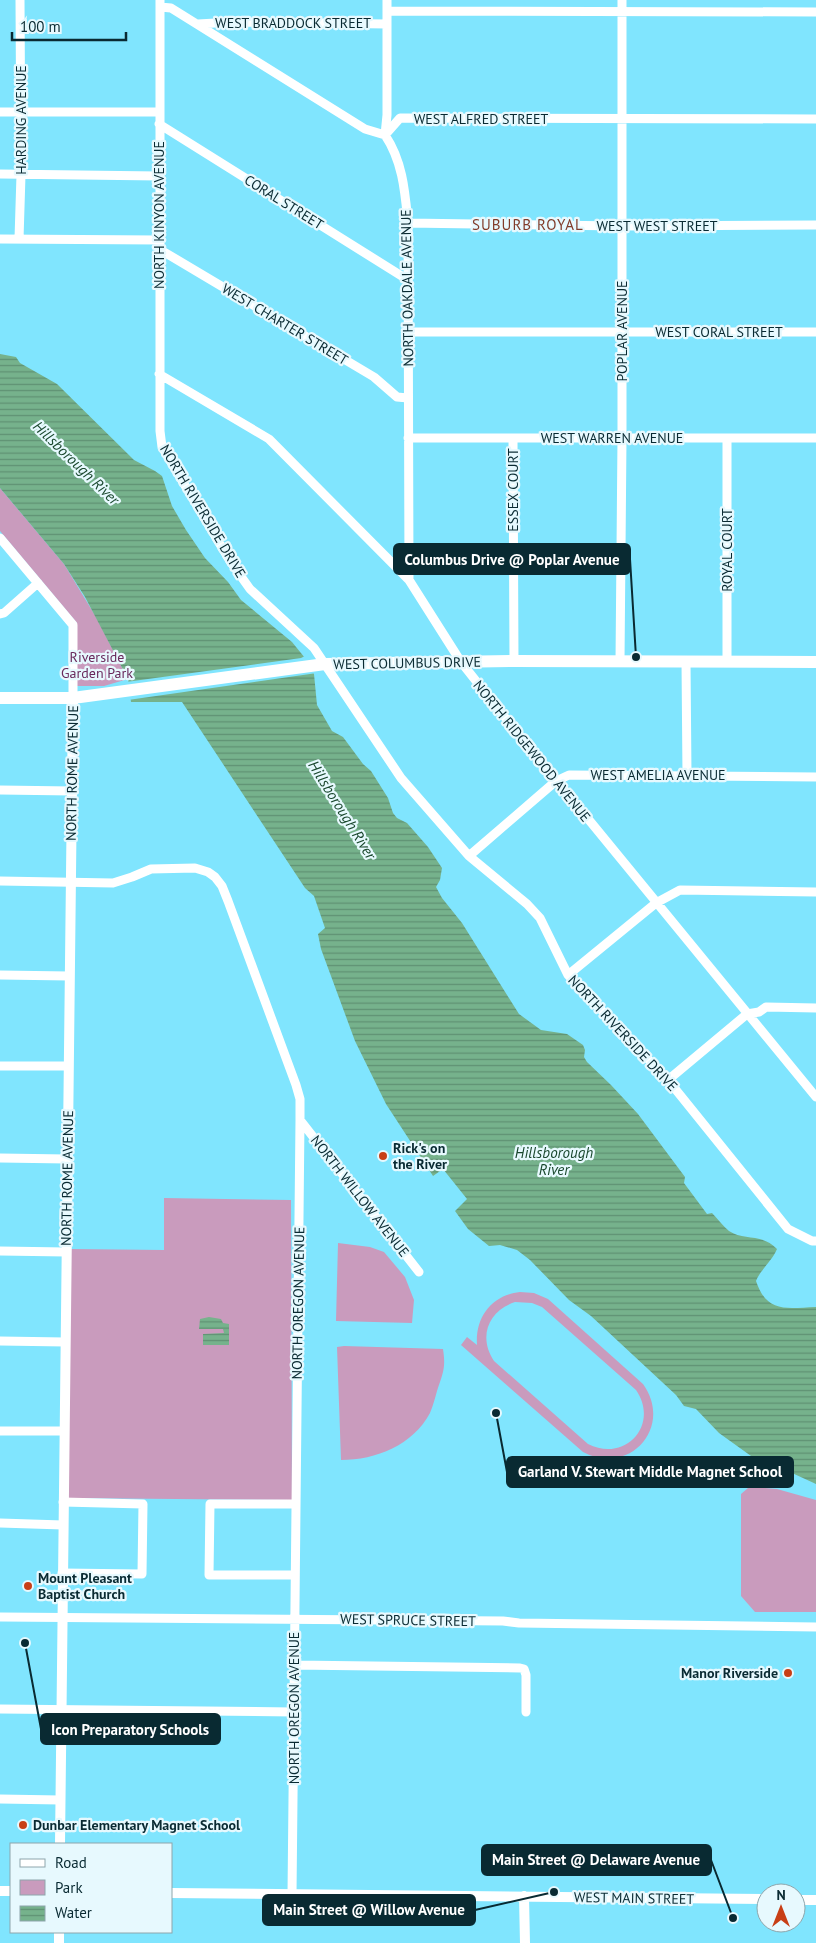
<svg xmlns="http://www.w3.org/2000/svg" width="816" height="1943" font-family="'PT Sans',sans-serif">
<defs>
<pattern id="water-rules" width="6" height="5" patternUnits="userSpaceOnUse" patternTransform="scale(1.25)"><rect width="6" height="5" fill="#76b28c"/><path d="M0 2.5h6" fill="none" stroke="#5f9173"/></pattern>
</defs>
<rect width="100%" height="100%" fill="#80e5fe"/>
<path fill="#c99bbd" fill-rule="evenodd" d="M0,488L64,564L96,617L128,679L104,686H77V623L0,531Z
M164,1198L291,1200L292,1500L68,1498L71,1249L164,1250Z
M338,1243L370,1247L384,1252L405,1277L414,1300L412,1323L336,1321Z
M520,1292L534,1293L548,1299L643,1384C674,1427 629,1477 583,1452L461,1345L467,1337L477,1345C475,1317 492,1295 520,1292ZM515,1302L532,1303L542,1307L636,1390C660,1425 625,1463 588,1444L494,1361C478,1337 488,1311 515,1302Z
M344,1346L443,1349C446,1368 443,1373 437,1391C435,1398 433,1406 430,1413C413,1445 376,1460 341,1460L337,1347Z
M753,1487L777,1489L816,1500V1612H755L741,1596V1494L748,1488Z"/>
<path fill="url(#water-rules)" d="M0,354L16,357L20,363L57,384L134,460L155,471L162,476L172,506L186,530L205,558L228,582L241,600L292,642L305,658L314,674L317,705L332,731L343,737L363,764L371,771L388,798L393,813L397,818L407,823L428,847L442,868L440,880L436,887L442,898L462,923L519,1014L541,1030L567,1034L583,1045L585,1050L584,1057L587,1062L611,1085L638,1114L685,1177L684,1183L707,1214L712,1213C718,1219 723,1226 729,1231C744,1241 762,1233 777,1249C772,1261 761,1269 756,1281C767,1314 787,1308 816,1307V1484L768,1462L758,1461L719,1433L696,1409L684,1406L676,1395L591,1316L569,1300L530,1260L517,1250L500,1245L489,1246L468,1229L455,1211L467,1199L443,1169L433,1176L386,1104L355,1041L321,949L318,934L325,928L314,896L305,888L182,702H131L128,679L85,597L64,564L0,488Z
M209,1317L221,1319L223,1323L229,1324V1345H203V1334L224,1333L223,1329H199L200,1319Z"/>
<path fill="#80e5fe" d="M305,656L317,673L128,700L126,682L301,658Z"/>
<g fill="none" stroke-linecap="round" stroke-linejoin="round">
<path stroke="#fff" stroke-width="9" d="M160,0V431L162,447L230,561L250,589L314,648L401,778L469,856L527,904L540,918L568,975L668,1080L788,1229L812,1241H816
M387,0V115L385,135C403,162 405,192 408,223L409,580
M160,7L171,8L365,129L385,135L400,118L816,119
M387,11L816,12
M198,24L233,22L387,24
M0,112H159
M159,124L408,280
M0,174L159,176
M408,223L622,226L816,225
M0,239L159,240
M19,239L21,175L20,0
M159,249L374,377L397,397L408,398
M408,332H816
M159,374L269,439L409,580L461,662L503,715L816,1097
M408,438H816
M513,438L514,661
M727,438V662
M0,538L73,625V698
M0,614L4,613L38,583
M620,662L622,438V0
M686,662L687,775
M0,790L72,791
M469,856L556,781L569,775L816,777
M0,881L113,883L132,877L151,869L195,868L208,872L215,877L222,886L228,901L296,1085L300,1099V1120L292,1895
M0,975L69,976
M568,975L656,903L680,890L816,892
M0,1066H68
M668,1080L747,1014L759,1012L766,1007L816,1008
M300,1120L419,1272
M0,1158L67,1159
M0,1251L66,1252
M0,1341L65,1342
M0,1431H64
M0,1523L63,1525
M62,1573L142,1574L143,1504L63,1502
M295,1575H209L210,1504H295
M0,1617L503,1621L519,1623L816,1627
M294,1665L520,1668L524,1669L526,1675V1712
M0,1709L294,1712
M0,1799L60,1800"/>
<path stroke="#fff" stroke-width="10" d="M60,1844L73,698
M0,1891H11
M171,1893L766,1899
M524,1896L525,1943
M796,1900H816
M59,1943V1932"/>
<path stroke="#fff" stroke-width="12" d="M0,698H73L325,664L514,661L816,662"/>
</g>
<g fill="#c83f16" stroke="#e7f9fe" stroke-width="2">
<circle cx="383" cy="1156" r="5"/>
<circle cx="28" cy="1586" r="5"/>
<circle cx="788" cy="1673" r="5"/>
<circle cx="23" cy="1825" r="5"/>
</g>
<g text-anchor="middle" stroke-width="4.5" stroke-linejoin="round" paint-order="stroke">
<g font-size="14" fill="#092a32" stroke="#e7f9fe">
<text x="293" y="28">WEST BRADDOCK STREET</text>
<text x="481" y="124">WEST ALFRED STREET</text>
<text transform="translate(21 120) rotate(-90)" y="5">HARDING AVENUE</text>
<text transform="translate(284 202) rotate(32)" y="5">CORAL STREET</text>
<text transform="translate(159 215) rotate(-90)" y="5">NORTH KINYON AVENUE</text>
<text x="657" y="231">WEST WEST STREET</text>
<text transform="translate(407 288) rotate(-91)" y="5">NORTH OAKDALE AVENUE</text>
<text transform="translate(285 324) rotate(31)" y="5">WEST CHARTER STREET</text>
<text transform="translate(622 331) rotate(-90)" y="5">POPLAR AVENUE</text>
<text x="719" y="337">WEST CORAL STREET</text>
<text x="612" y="443">WEST WARREN AVENUE</text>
<text transform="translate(513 490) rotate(-90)" y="5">ESSEX COURT</text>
<text transform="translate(203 511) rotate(59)" y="5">NORTH RIVERSIDE DRIVE</text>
<text transform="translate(727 550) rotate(-90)" y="5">ROYAL COURT</text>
<text transform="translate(407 663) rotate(-1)" y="5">WEST COLUMBUS DRIVE</text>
<text transform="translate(532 751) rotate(51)" y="5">NORTH RIDGEWOOD AVENUE</text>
<text transform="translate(72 773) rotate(-89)" y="5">NORTH ROME AVENUE</text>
<text x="658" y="780">WEST AMELIA AVENUE</text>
<text transform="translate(623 1033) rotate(47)" y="5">NORTH RIVERSIDE DRIVE</text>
<text transform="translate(67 1178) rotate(-89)" y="5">NORTH ROME AVENUE</text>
<text transform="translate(360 1196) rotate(52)" y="5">NORTH WILLOW AVENUE</text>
<text transform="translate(298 1303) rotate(-89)" y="5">NORTH OREGON AVENUE</text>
<text transform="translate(408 1620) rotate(1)" y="5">WEST SPRUCE STREET</text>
<text transform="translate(294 1708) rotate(-90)" y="5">NORTH OREGON AVENUE</text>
<text transform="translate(634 1898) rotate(1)" y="5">WEST MAIN STREET</text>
</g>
<g font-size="14" fill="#69295c" stroke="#e7f9fe">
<text x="97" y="662">Riverside<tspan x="97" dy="16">Garden Park</tspan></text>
</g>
<g font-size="14" font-weight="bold" fill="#092a32" stroke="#e7f9fe" text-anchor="start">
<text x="393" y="1153">Rick's on<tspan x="393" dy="16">the River</tspan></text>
<text x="38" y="1583">Mount Pleasant<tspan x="38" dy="16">Baptist Church</tspan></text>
<text x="778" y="1678" text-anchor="end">Manor Riverside</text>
<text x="33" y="1830">Dunbar Elementary Magnet School</text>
</g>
<g font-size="15" letter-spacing="1" fill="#813c2a" stroke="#e7f9fe">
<text x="528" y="230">SUBURB ROYAL</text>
</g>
<g font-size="15" font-style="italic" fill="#1a482e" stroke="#e7f9fe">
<text transform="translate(76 463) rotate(44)" y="5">Hillsborough River</text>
<text transform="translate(342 810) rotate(58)" y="5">Hillsborough River</text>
<text x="554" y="1158">Hillsborough<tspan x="554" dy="17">River</tspan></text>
</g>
</g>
<path fill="none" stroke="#092a32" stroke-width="2" d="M636 657L630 559M496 1413L507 1472M25 1643L41 1729M733 1918L711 1860M554 1892L475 1910"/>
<g fill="#092a32" stroke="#e7f9fe" stroke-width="2">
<circle cx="636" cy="657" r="5"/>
<circle cx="496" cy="1413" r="5"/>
<circle cx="25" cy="1643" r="5"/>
<circle cx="733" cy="1918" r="5"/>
<circle cx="554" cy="1892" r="5"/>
</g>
<g fill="#092a32" stroke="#092a32" stroke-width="2">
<rect x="394" y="544" width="236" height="30" rx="5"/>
<rect x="507" y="1457" width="286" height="30" rx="5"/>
<rect x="41" y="1714" width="179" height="30" rx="5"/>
<rect x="482" y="1845" width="229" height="30" rx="5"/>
<rect x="263" y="1895" width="212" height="30" rx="5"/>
</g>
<g font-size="15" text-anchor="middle" font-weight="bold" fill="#fff">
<text x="512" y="565">Columbus Drive @ Poplar Avenue</text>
<text x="650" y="1477">Garland V. Stewart Middle Magnet School</text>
<text x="130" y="1735">Icon Preparatory Schools</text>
<text x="596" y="1865">Main Street @ Delaware Avenue</text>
<text x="369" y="1915">Main Street @ Willow Avenue</text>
</g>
<rect x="10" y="1843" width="162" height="90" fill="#e7f9fe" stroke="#8ea6ac"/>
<rect x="20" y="1859" width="25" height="8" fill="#ffffff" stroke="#8ea6ac"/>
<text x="55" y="1868" font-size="15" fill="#092a32">Road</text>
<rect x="20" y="1880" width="25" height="15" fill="#c99bbd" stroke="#8ea6ac"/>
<text x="55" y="1893" font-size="15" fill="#092a32">Park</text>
<rect x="20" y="1906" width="25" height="15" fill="url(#water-rules)" stroke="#8ea6ac"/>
<text x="55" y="1918" font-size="15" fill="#092a32">Water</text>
<g transform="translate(781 1908)"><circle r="24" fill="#e7f9fe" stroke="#8ea6ac"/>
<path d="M0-4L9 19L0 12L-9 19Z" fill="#c83f16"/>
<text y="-8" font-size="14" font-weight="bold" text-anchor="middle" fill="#092a32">N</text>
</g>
<path d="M12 32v8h114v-8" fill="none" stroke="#092a32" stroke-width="2.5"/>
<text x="20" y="32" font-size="15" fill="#092a32" stroke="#e7f9fe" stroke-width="4" paint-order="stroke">100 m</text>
</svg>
